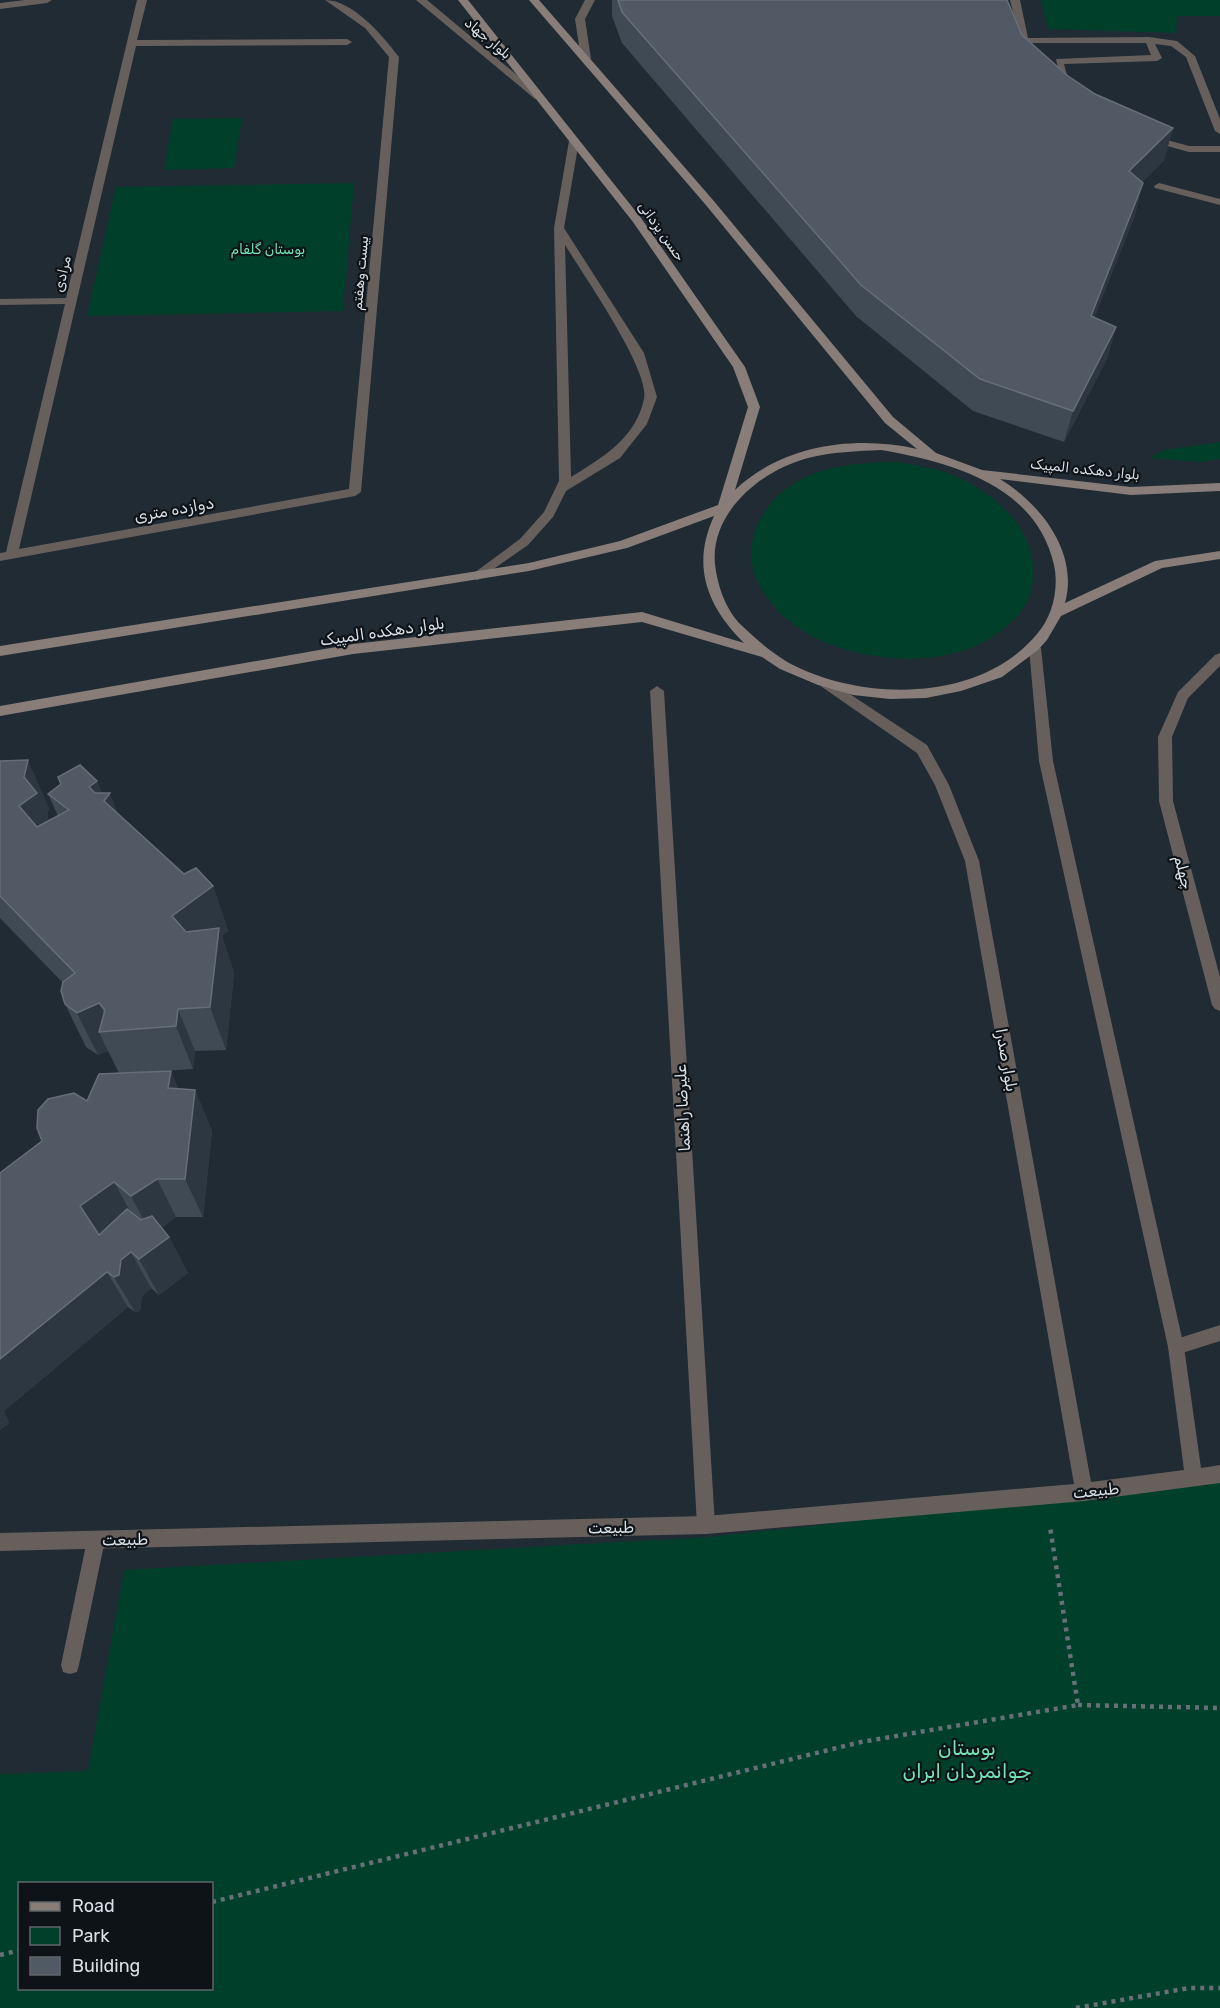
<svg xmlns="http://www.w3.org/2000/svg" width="1220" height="2008" font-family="Rubik,Cairo,sans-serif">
<rect width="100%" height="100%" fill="#202b34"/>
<path fill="#00402b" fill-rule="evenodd" d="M1041,0H1220V16H1177L1176,33L1048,29Z
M242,118L234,168L164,170L173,119Z
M354,183L343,311L87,316L116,187Z
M1220,442V459L1200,462L1149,458L1164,450Z
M898,462C912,465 928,467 942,471C984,486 1027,517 1033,563C1035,578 1032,597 1022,610C977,670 880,668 817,639C807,635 797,626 787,619C778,613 773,604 766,596C731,548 763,493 813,474C840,463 869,463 898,462Z
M1220,1482V2008H0V1774L88,1771L124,1570L709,1537ZM20,1884H212V1988H20Z"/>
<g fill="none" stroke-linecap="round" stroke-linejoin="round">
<path stroke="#677078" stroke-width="4.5" stroke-dasharray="4 5" stroke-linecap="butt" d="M1078,1705L1220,1708
M212,1902L861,1742L1078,1705L1050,1527
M0,1955L20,1950
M1076,2008L1189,1988H1220"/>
<path fill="#665f5c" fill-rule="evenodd" d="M1010,0H1020L1028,38L1149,37L1177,41L1195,56L1220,119V134L1215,131L1186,57L1171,46L1155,44L1162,58L1157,61L1064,64L1071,90L1063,92L1056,59L1151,55L1146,43H1021Z
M1149,135L1189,146H1220V152H1189L1145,140L1144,138Z
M574,138L579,141L564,228L644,353L657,397L647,424L620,458L566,491L553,517L528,545L478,580L474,579V573L520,539L544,512L559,481L554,228L569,141ZM565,245C582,273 651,371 644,399C636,438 602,458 571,477Z
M96,1531L102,1534L105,1540L79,1665L77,1672L70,1674L63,1672L61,1665L87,1540L90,1534Z"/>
<path fill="#665f5c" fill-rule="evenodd" d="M25,0H52L47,3L0,9V3Z
M137,0H147L137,40L347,39L352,42L347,45L136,46L19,549L349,489L389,57L365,28L325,0C353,0 383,36 399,57L361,492L355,496L0,561V553L6,552L65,304L0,305V299L66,298Z
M1159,183L1220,199V205L1155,188L1154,186Z
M1220,653V666L1188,698L1172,737L1173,801L1220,977V1011L1215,1009L1212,1005L1159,801L1158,737L1178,692L1215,655Z
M657,686L664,691L715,1525L712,1531L706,1534L700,1531L697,1525L650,691Z
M1220,1325V1341L1176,1355L1170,1353L1168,1347L1170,1341Z"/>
<path fill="#665f5c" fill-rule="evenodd" d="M416,0H427L541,95V99H535Z
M585,0H595L585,19L591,59L586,62L581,59L575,19Z
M1035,643L1041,648L1053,761L1184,1347L1201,1468L1220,1465V1483L1084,1501L706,1534L0,1551V1533L706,1516L1074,1484L965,861L935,785L917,753L822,687L820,684L822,681L827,679L927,745L949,785L979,861L1091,1482L1184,1470L1168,1347L1039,761L1029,648Z"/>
<path fill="#887d78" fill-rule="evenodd" d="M458,0H468L641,218L745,367L760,407L735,490C782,445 855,435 917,449L885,423L705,204L529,0H539L713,200L893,417L936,453L982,470L1131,487L1220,483V491L1131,495L1000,479C1041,504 1079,553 1065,603L1155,561L1220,551V559L1162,568L1061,616L1047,640L1038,650L1002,677L961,691L926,698L890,699L853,695L818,685L780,669L762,657L642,622L353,654L0,716V706L353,644L642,612L744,643C707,606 691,566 714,516L627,548L529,571L0,656V646L529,563L620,541L718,505L748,407L733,367L633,222ZM881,450C951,462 1036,485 1054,565C1059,588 1053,616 1037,634C980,703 863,702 789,663C770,652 755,638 739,623C725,608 717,584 715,564C710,512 762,470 808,458C832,452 857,451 881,450Z"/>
</g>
<path fill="#404a54" d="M612,0H1007L1022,35L1068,76L1095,94L1173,128L1164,160L1142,182L1135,215L1094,318L1116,327L1107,359L1064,442L973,411L856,316L622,43L612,16Z
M0,761L49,808L47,816L49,821L58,816L48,794L102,793L117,813L184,874L213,886L228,931L222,936L234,973L226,1050L195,1051L193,1069L145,1072L178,1089L195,1090L212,1131L203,1217H176L161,1228L169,1237L188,1273L159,1295L151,1288L142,1296L140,1311L135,1312L128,1307L4,1411L9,1423L0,1430V1173L42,1141L87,1101L119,1073L108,1051L98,1055L86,1047L65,1004L63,983L0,918Z"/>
<path fill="#2d3741" d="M1173,128L1164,160L1121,203L1129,171Z
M1143,183L1135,215L1082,348L1091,316Z
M1116,327L1107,359L1064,442L1073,411Z
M28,760L49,808L47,816L57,841L40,853L19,806L24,777Z
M97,781L105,800L110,793L128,840L89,787Z
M213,886L228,931L222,936L234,973L226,1050L210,1007L189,961L172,916Z
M99,1003L112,1031L99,1032L108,1051L98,1055L77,1013Z
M178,1009L195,1051L193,1069L176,1026Z
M171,1071L189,1113L168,1088Z
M195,1090L212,1131L203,1217L185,1179Z
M157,1179L176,1217L151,1234L131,1196Z
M114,1182L135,1220L102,1243L80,1206Z
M169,1237L188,1273L159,1295L139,1259Z
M131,1252L151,1288L142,1296L140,1311L135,1312L114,1277L121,1260Z
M107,1272L128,1307L4,1411L9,1423L0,1430V1359Z"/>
<path fill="#515a64" stroke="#666f78" stroke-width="1.5" d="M618,0H1007L1022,35L1068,76L1095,94L1173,128L1129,171L1143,183L1091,316L1116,327L1073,411L980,379L861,285L622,12Z
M28,760L24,777L37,793L19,806L37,827L69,810L48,794L61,784L58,777L80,765L97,781L89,787L95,793H110L104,801L184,874L196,868L213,886L172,916L186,932L219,928L210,1007L178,1009L176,1026L99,1032L105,1010L99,1003L77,1013L65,1004L61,991L63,982L75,973L0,896V761Z
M171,1071L168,1088L195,1090L185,1179H157L131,1196L114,1182L80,1206L99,1235L127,1209L141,1220L152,1216L169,1237L139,1259L131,1252L121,1260L119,1275L114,1277L107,1272L0,1359V1173L42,1141L37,1128L38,1110L48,1099L74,1093L87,1101L99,1074Z"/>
<g text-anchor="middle" stroke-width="4.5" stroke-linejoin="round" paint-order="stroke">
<g font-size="14" fill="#d8dfe5" stroke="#0e1317">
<text transform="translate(488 38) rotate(40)" y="5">بلوار جهاد</text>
<text transform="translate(662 231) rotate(55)" y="5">حسن یزدانی</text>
<text transform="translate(360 273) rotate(-85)" y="5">بیست وهفتم</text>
<text transform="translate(62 274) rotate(-77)" y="5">مرادی</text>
<text transform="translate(1085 469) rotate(6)" y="5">بلوار دهکده المپیک</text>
</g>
<g font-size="14" fill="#74e4b6" stroke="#0e1317">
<text x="268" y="254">بوستان گلفام</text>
</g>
<g font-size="16" fill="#d8dfe5" stroke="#0e1317">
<text transform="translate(174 509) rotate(-10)" y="6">دوازده متری</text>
<text transform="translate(382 631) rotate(-8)" y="6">بلوار دهکده المپیک</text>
<text transform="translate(1184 872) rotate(75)" y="6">چهلم</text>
<text transform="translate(1007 1060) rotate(80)" y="6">بلوار صدرا</text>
<text transform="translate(682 1108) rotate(-93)" y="6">علیرضا راهنما</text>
<text transform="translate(1096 1490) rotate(-6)" y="6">طبیعت</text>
<text transform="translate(611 1527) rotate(-1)" y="6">طبیعت</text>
<text transform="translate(125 1539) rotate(-1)" y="6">طبیعت</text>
</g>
<g font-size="20" fill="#74e4b6" stroke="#0e1317">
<text x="967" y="1755">بوستان<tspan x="967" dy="23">جوانمردان ایران</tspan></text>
</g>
</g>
<rect x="18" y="1882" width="195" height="108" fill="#0e1317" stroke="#5f6569" stroke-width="1.5"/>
<rect x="30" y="1902" width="30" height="9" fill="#887d78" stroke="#5f6569" stroke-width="1.5"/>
<text x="72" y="1912" font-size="18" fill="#d8dfe5">Road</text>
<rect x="30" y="1927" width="30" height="18" fill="#00402b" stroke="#5f6569" stroke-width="1.5"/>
<text x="72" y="1942" font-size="18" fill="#d8dfe5">Park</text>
<rect x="30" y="1957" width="30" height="18" fill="#515a64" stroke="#5f6569" stroke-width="1.5"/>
<text x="72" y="1972" font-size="18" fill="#d8dfe5">Building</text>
</svg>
